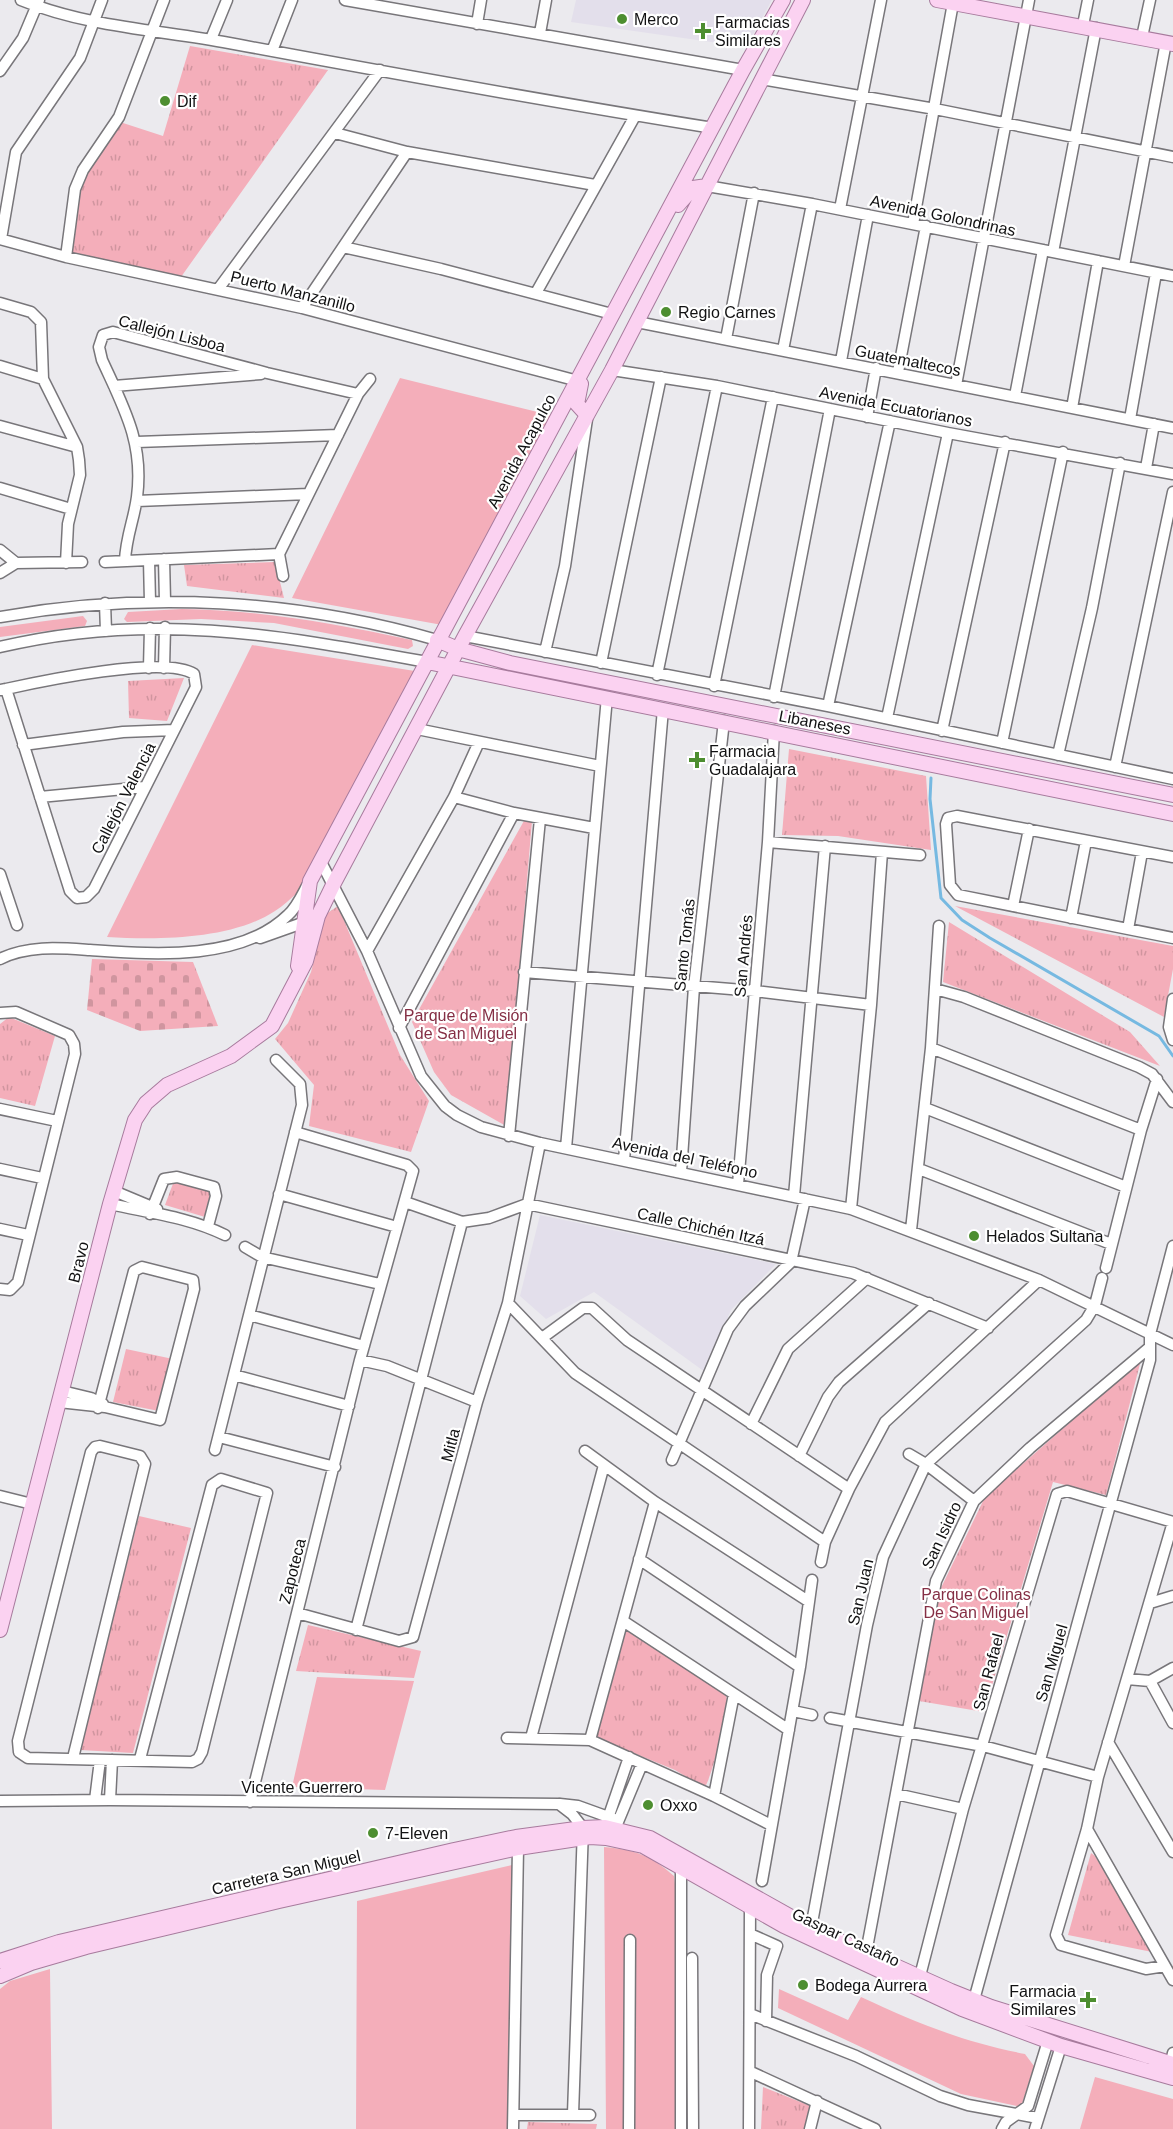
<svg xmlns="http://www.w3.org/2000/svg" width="1173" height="2129" font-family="Helvetica,sans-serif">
<defs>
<pattern id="cemetery-stones" width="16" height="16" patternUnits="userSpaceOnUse" patternTransform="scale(1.5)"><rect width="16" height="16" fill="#f4aeba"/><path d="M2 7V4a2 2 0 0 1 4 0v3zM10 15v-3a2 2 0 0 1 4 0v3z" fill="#d0959f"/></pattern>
<pattern id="park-tufts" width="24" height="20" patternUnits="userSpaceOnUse" patternTransform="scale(1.5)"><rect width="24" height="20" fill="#f4aeba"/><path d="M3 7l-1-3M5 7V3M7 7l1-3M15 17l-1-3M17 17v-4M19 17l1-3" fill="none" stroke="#d0959f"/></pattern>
</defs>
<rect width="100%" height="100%" fill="#ebeaee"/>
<path fill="#e3dfeb" d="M576,0H772L746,47L571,22Z
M540,1215L776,1264L731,1310L705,1372L594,1292L546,1319L520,1296Z"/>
<path fill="#f4aeba" d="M400,378L562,418L448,626L292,598Z
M182,609C259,610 332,623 407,639L412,640L413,646L408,649L274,623L201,619L127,622L124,619L128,612Z
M83,616L87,621L85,626L0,637V627Z
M252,645L421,672L297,893C290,899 283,906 275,911C231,940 158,940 107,937Z
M317,1677L414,1681L385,1790L292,1787Z
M604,1847C636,1850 650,1855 674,1876L681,1931L680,2129H606Z
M512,1865L513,2109L509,2129H356L357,1901Z
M50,1969L52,2129H0V1989L10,1981Z
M779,1989L848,2020L861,1997C917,2023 963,2042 1025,2054L1034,2066L1021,2107L961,2094L778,2008Z
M1095,2077L1173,2099V2129H1080Z"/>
<path fill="url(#cemetery-stones)" d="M92,959L193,962L218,1026L140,1031L87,1010Z"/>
<path fill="url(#park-tufts)" d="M190,46L328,70L181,277L71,255L75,191L120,122L163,136Z
M275,562L284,598L187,586L184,565Z
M184,678L167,721L129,718L128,681Z
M789,749L926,776L931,850L838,836L782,835Z
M525,819L532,821L506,1126L451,1095L434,1072L412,1022Z
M338,906L400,1055L429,1101L411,1152L309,1126L314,1085L275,1039L288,1023L311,972L326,914Z
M955,906L1173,946V969L1164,1017Z
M949,922L1130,1032L1160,1066L943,982Z
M9,1017L55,1036L35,1106L0,1098V1024Z
M174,1181L211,1190L205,1217L165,1205Z
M126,1349L173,1359L159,1411L113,1402Z
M1141,1360L1106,1495L1053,1482L984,1712L919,1701L940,1590L985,1497Z
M139,1516L191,1528L133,1753L80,1750Z
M308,1625L421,1651L414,1678L296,1671Z
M627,1631L726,1695C730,1705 713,1773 706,1785H700L675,1770L597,1738L595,1731L622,1633Z
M1091,1853L1095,1856L1152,1952L1068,1935Z
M763,2087L813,2107L807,2129H761Z
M528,2122L597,2124L596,2129H527Z"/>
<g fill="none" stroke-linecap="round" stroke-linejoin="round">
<path stroke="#76b9e1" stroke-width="3" d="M931,778L930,799L941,898L962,920L990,938L1159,1036L1173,1056"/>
<defs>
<path id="minor" d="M21,0C87,27 159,30 229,43C390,73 552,102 713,128
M345,0L743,70
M477,24L481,0
M1083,25L1088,0
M540,33L546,0
M1142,37L1150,0
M211,39L227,0
M272,51L292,0
M0,71L23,38L39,0
M761,79L935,109L1173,157
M335,133L407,152L595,185
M707,186L812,204L1173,276
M840,209L881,0
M913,224L953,3
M0,239L66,257L302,308L578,381
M1,239L16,152L80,58L102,0
M343,247L441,269L612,314
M1053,252L1096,28
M66,257L75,189L83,170L119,117L164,0
M1124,266L1166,42
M219,288L380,70
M536,293L635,116
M0,303L31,312L41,322L43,379L77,447L79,460L80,475L68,524L66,563
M302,308L407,152
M637,322L1173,428
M726,339L754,193
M783,350L812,204
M841,361L868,215
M0,366L43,379
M612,370L717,386L948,433L1173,474
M898,372L926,226
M956,385L1029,0
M114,386L261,374
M1015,396L1043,250
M1072,408L1098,261
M867,417L876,368
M1130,419L1156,273
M0,426L77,447
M137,442L338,435
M1146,468L1154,424
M0,488L71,509
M137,501L308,494
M0,550L16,563
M279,554L358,394L370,379
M279,554L283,576
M164,559L165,601
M149,560L150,602
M125,561C126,536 134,520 137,497C144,443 124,408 102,360L99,347L103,335L113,332L267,373L358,394
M105,562L279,554
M0,573L16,563L82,562
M105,603L106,631
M0,617C146,591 295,599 437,640
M465,636L828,706L1173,779
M0,647C150,611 278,635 427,662
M545,652L565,566L587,419
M601,663L661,377
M149,668L150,628
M164,668L165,627
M657,675L717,386
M714,686L773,397
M0,690L6,689C42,681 165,655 194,674L196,687L94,889L86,897L77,898L70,891L6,689
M774,697L830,409
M828,706L890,421
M887,718L948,433
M417,729L600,766
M942,731L1005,442
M1002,743L1063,452
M23,745L123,732L174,730
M1058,755L1092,608L1120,463
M1115,767L1173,492
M40,797L145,787
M454,797L514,813L594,828
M768,842L920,855
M1173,857L957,816L948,818L946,824L950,885L958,895L1173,938
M321,862L367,951L421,1076L445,1106L457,1115L481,1127L540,1143L851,1209L1039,1280L1173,1345
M0,874L17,925
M1013,906L1029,829
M1071,918L1086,841
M1128,929L1142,852
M260,938L308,921
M367,951L454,797L479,742
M0,959C28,945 60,948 90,950C151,954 240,962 288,915C297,907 302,895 308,884
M524,972L755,991L871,1005
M935,989L964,997L1139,1067L1152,1074L1173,1102
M1173,999L1169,1027L1173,1040
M0,1013L16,1012L69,1035L74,1044L75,1054L18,1282L10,1290L0,1289
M399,1028L514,813
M931,1048L1141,1130
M925,1108L1126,1187
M0,1109L57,1121
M509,1136L540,819
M566,1148L607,697
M624,1160L663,709
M0,1169L42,1178
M919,1169L1111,1244
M681,1172L694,987L724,721
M738,1184L768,842L774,731
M114,1191L157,1209
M279,1194L397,1227
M794,1196L825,846
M405,1202L462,1222L489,1218L527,1204L853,1273L988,1328
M110,1204C150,1213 188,1217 225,1235
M851,1209L871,1005L882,852
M150,1214L164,1179L177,1177L214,1187L216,1196L208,1226
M0,1229L28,1235
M911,1230L931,1048L939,926
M245,1247L262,1257L380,1284
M1106,1268L1141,1130L1157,1079
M508,1303L575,1373L825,1542
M249,1315L364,1346
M542,1338L583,1308H592L627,1340L849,1489
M360,1360L387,1366L477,1402
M234,1375L349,1406
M62,1391L91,1398L103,1404
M59,1402L105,1407L160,1420L194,1289L193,1280L142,1267L134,1271L98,1408
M751,1424L788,1349L867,1278
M219,1437L335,1467
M215,1450L302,1105L300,1084L276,1060
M585,1451L655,1502L808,1601
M909,1454L926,1464L974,1501
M799,1456L828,1397L839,1382L929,1303
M672,1460L728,1329L745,1306L791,1262L805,1199
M0,1496L32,1504
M639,1559L800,1667
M821,1562L825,1542L849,1489L885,1422L1039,1280
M1150,1603L1173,1596
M297,1613L399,1641L413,1637L477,1402L508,1303L540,1143
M623,1621L789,1730
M356,1630L462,1222
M1127,1679L1150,1681L1173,1668
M1150,1681L1173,1723
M793,1711L812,1715
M830,1718L983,1746L1098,1777
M507,1738L590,1740L714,1796L771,1825
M531,1738L604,1465
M590,1740L655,1502
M1108,1742L1173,1852
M73,1758L145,1464L140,1456L100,1446L95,1447L91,1452L18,1741L19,1752L28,1758L192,1762L198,1759L202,1752L267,1493L221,1479L212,1485L140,1759
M896,1794L963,1809
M714,1796L734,1694
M95,1800L100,1760
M110,1800L112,1760
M0,1801L110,1800L559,1804L572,1814L583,1828L573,2114
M250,1802L360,1360L413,1171L407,1165L295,1132
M560,1804L578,1806L614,1819
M605,1827L629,1757
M615,1829L642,1764
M1087,1829L1173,1980
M681,1868V2129
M762,1881L800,1667L812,1580
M811,1928L867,1625L883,1557L926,1464L1086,1320L1095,1305L1102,1278
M750,1934L777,1946L767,1975L766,2021
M866,1953L936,1581L974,1501L1030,1448L1150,1347
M692,1958L693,2129
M1165,1966L1146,1969L1061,1945L1056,1935L1087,1829L1098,1777L1173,1522
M920,1976L963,1809L1057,1494L1067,1491L1173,1522
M974,2000L1150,1360V1334L1173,1246
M750,2014L856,2056L940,2096L968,2105L1038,2118
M1169,2071L1173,2053
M751,2072L875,2129
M515,2115H590
M513,2129L518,1848
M629,2129L630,1940
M749,2129L750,1907
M810,2129L817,2101
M1002,2129L1006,2122L1028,2106L1048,2041
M1035,2129L1061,2046"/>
<path id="major" d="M937,0L1173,44
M678,205L693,188L707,186
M581,384L577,404L587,415
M437,640L458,649L510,663L1173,795
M427,662L1173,814
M298,966L310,881L743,70L783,0
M0,1630L110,1204L135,1120L146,1103L167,1085L231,1056L272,1026L306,961L318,916L334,883L465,636L612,370L803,0
M0,1961L59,1942L454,1850L516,1837L583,1828L605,1827L650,1838L811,1928L951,1991L991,2007L1173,2064
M0,1976L31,1963L86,1947L279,1901L518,1848L590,1837L606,1838L643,1846L784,1926L962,2009L1061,2046L1173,2078"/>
</defs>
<use href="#minor" stroke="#78767a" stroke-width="13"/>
<use href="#major" stroke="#a77b9d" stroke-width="16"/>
<use href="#minor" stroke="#fff" stroke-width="10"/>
<use href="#major" stroke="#fbd2f1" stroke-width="14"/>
</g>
<g fill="#4d8e30" stroke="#fff" stroke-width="2">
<circle cx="622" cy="19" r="6"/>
<path d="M700 22h6v6h6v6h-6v6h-6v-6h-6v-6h6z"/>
<circle cx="165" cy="101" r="6"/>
<circle cx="666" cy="312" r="6"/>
<path d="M694 751h6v6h6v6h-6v6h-6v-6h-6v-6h6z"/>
<circle cx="974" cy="1236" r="6"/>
<circle cx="648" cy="1805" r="6"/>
<circle cx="373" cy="1833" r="6"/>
<circle cx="803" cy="1985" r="6"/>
<path d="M1085 1991h6v6h6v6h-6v6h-6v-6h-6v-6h6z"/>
</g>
<g text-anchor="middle" stroke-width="4.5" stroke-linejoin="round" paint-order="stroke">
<g font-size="16" fill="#111112" stroke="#fff" text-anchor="start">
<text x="634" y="25">Merco</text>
<text x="715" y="28">Farmacias<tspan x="715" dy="18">Similares</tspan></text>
<text x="177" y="107">Dif</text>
<text x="678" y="318">Regio Carnes</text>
<text x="709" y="757">Farmacia<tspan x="709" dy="18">Guadalajara</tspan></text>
<text x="986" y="1242">Helados Sultana</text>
<text x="660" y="1811">Oxxo</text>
<text x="385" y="1839">7-Eleven</text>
<text x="815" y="1991">Bodega Aurrera</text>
<text x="1076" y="1997" text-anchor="end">Farmacia<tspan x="1076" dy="18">Similares</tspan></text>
</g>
<g font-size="16" fill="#111112" stroke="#fff">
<text transform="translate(943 215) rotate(12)" y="6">Avenida Golondrinas</text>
<text transform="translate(293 291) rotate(14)" y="6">Puerto Manzanillo</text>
<text transform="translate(172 333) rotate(14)" y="6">Callejón Lisboa</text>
<text transform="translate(908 360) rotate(11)" y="6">Guatemaltecos</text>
<text transform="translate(896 406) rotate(11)" y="6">Avenida Ecuatorianos</text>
<text transform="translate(521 451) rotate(-62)" y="6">Avenida Acapulco</text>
<text transform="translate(815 722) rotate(11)" y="6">Libaneses</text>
<text transform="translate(123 798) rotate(-63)" y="6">Callejón Valencia</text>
<text transform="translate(684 945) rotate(-84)" y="6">Santo Tomás</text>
<text transform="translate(743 956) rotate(-85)" y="6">San Andrés</text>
<text transform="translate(685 1157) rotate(12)" y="6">Avenida del Teléfono</text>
<text transform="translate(701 1226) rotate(12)" y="6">Calle Chichén Itzá</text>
<text transform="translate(78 1262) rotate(-76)" y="6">Bravo</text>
<text transform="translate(450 1445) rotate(-75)" y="6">Mitla</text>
<text transform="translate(941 1535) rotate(-65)" y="6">San Isidro</text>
<text transform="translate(292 1571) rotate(-76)" y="6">Zapoteca</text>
<text transform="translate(860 1592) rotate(-77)" y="6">San Juan</text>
<text transform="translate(1051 1663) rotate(-74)" y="6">San Miguel</text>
<text transform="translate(988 1672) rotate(-75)" y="6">San Rafael</text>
<text x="302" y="1793">Vicente Guerrero</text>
<text transform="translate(286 1872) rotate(-13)" y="6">Carretera San Miguel</text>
<text transform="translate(846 1937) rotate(25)" y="6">Gaspar Castaño</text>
</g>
<g font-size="16" fill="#852f45" stroke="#fff">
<text x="466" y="1021">Parque de Misión<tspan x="466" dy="18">de San Miguel</tspan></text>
<text x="976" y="1600">Parque Colinas<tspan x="976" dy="18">De San Miguel</tspan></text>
</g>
</g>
</svg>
